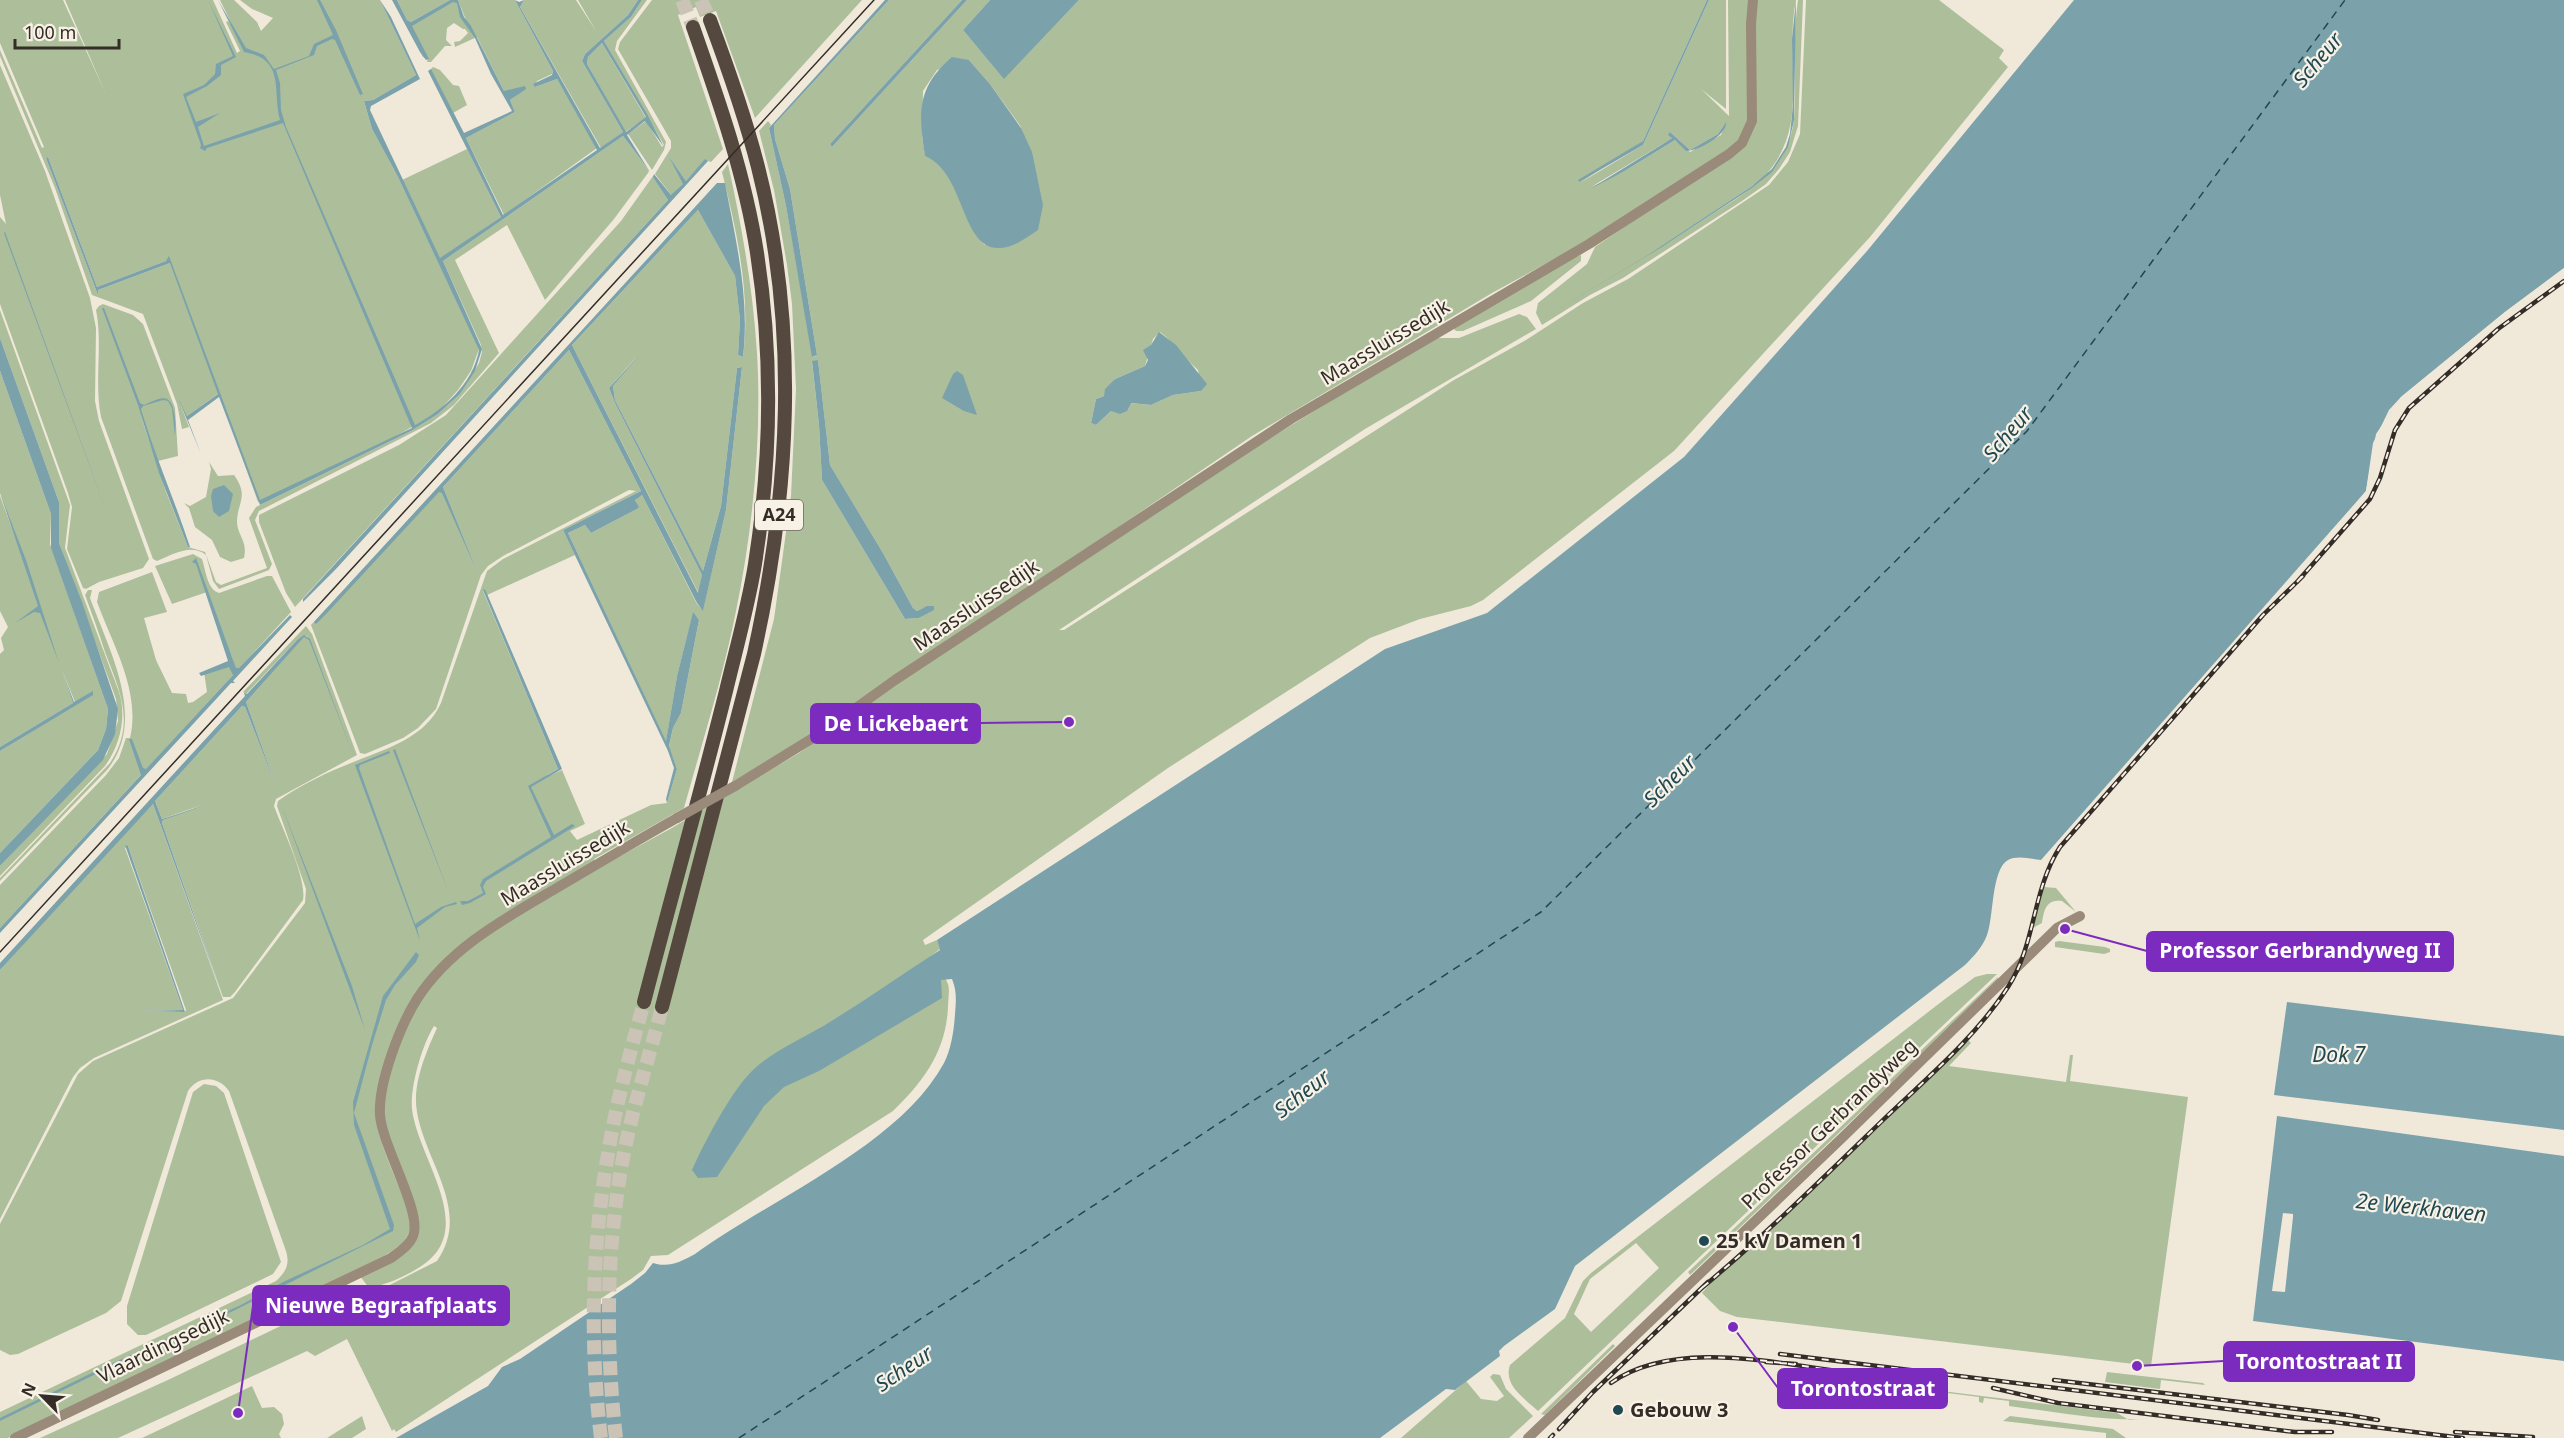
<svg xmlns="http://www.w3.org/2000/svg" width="2564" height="1438" font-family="'Noto Sans',sans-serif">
<rect width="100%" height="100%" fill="#f0e9da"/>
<path fill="#adbe9b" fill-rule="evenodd" d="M0,0H63L105,92L65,0H213L237,53L240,51L226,22L228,21L235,31L220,0H234L257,22L261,31L273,18L252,9L240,0H380L416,75L373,100L364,101L372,129L398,177L479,349L471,371L458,390L438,412L389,440L258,502L219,393L187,416L180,403L189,427L182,429L177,404L143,314L92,295L55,188L0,56V50L42,148L44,147L0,43ZM48,157L97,287L169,260L170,263L98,290V295L46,158Z
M397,0H450L411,22L407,20Z
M456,0L459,5L461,15L466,20L458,0H515L553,71L552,74L537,81L535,87L557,79L597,148L504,215L466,138L515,112L510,100L517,95L504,91L477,37L455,47L454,42L460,41L468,33L465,29H463L454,23L447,28L446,40L452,46H445L431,62H427L428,59L423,57L407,26Z
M524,0H576L596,31L578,0H638L628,15L585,54L582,61L623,132L601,148L520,7Z
M642,0H647L617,41L615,50L666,142L664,150L652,170L628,134L646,121L662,147L664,145L604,41L631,17Z
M652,0H862L755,118L716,11L700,17L696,7L678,15L723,149L711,162L705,160L686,181L668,155L684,183L672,196L655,174L671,148V141L618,49L620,42Z
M889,0H962L830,144L832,147L967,0H990L963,30L1004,78L1079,0H1707L1643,141L1580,183L1643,145L1709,0H1726V109L1701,89L1729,116L1728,0H1750L1749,118L1738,143L1578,246L1492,293L1252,436L825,727L732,782L774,619L791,496L796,389L792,304L787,265L774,190L759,131L768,121L771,125L769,128L786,206L813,357L817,355L790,189L775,139L774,125ZM969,60L990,84L1021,127L985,245C958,219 962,171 925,155L922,136L923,91L937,70ZM1726,122L1721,135L1690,152L1675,140L1623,172L1591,187L1666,142L1672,138L1670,132L1690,150L1718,134ZM1160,332C1175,343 1184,358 1198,370L1201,391L1173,395L1151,405L1130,403L1111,411L1096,425L1091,423L1096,399L1104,396L1115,379L1145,366L1153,339ZM818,360L830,465L883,553L913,608L917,611L923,608L931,611L919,618L905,619L822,480L819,425L812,362Z
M1757,0H1796C1783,65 1813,127 1762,179L1654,252C1673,240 1692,227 1711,215C1750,190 1789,169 1794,119C1797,79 1792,40 1798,0H1803L1798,126L1790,152L1779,169L1766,184L1742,201L1623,278L1590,295L1542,325L1536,313L1538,303L1587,264L1595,247L1746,144Z
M1806,0H1939L2004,50L1999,58L2008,67L1870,237L1674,451L1483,600L1471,606L1420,619L1370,638L1168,768L923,940L925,945L937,940L940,949L931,956C936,965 944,974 948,984C950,990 948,1000 948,1007C946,1051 924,1081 893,1111L668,1255L651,1256L643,1270L631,1279L396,1432L394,1429L392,1431L347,1339L315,1356L307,1351L118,1438H40L170,1379L358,1289L367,1294L374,1293L437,1261C472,1211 425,1162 417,1112C412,1085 426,1052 437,1028L434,1026C422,1045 410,1087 412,1109C418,1161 483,1233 415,1270C401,1278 385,1285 369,1288L360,1276C376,1268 395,1262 408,1249C437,1220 390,1158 385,1124C380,1094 395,1048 408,1022L401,1020C386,1052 370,1102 380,1137C388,1165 403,1192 411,1220C411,1239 399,1247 384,1256L8,1438H0V1412L276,1281C286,1272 290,1264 286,1251L229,1091C218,1076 199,1075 188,1091L121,1301L106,1313L18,1354L10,1355L0,1350V1224L78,1074L93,1061L233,998L305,903L306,889L277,806L278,801C300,785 330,771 356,761C388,748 426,737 441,703L487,571L503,559L636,491L629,490L503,556L488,566L481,575L436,709L418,728L403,738L365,754L360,753L311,625L440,486L479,576L443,487L569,350L641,491L563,530L575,555L487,595L485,589L483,591L558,769L547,775V777L562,770L585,824L570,831L577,840L651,805L667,803L677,769L669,747L673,728L681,713L699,620L693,613L677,676L666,742L568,533L585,525L591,533L637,509L638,507L635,499L642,495L697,604L703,610L726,510L742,367L737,368L721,506L703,571L615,400L613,386L638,355L609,388L615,403L702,575L699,594L572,345L698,210L735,276L740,320L738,355L743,357C751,296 737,231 722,172L728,164C742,227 753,289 757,353C762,435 753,529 736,611C723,677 702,743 684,808L594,859L600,867L670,829L799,753L908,676L1207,477L1427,342L1438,338H1459L1519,314L1527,317L1536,329L1365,429L1059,630H1064L1454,380L1526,340L1583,303L1628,279L1769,185L1788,162L1800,134Z
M602,43L646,118L625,132L587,64L588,57Z
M0,65L45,171L90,298L96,328L95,401L99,421L149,559L143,568L99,582L86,589L83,588L67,549L72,507L68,493L0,304V217L6,224L0,195Z
M433,67L440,70L453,85L459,86L467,105L453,113L430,70Z
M623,136L649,171L648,173L614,219L545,300L507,225L455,260L499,353L454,405L431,423L259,511L255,520L272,564L269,570L219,589L213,581L206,555C191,543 172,555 157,561L153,559L101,417C94,381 103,345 96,310L99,306L103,304L133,315L143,324L175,408L178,456L158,461L141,416L166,492L188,547L205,552L216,582L221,585L267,568L249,518L256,507L411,431L438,414L460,394L479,363L482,352L481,345L443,261Z
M467,149L501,217L440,259L402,180Z
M653,176L668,200L295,607L286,593L259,522V515L399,445L446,415L621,221Z
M1581,255V261L1531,301L1463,331H1456L1453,328L1566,261Z
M0,310L70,505L65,548L119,692C127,717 120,745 105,766L0,876V866L107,754L118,721L116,699L59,543V502L0,338Z
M0,371L51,514L50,544L108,709L106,729L98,750L0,853V751L94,693L75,702L62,670L73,703L0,747V654L4,650L1,638L8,627L0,611V496L37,596L0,493Z
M209,462L218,476L234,475C249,496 238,501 237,521C237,536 248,540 244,558L231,562L220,557L212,540L195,527L189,508L184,503L190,506L206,497L211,469Z
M193,554L202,559C206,571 207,589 219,593L267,576H272L291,612L0,928V885L106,775L119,758L126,738H130C141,692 113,645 97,602L99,592L152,572L167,612L144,618L156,660L172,693L186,694L188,703L193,702L207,692L204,672L233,660L207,592L172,604L155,566Z
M88,590H92L90,598C109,650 148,720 107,770L0,881V878L110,763C136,723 120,692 105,652C99,633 92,614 85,595Z
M306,626L312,634L357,755L276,799L274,806C282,828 307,878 303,900L235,992L230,997H223L162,823L163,820L202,805L162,819L155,801L242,706L245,707L277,789L246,702L303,637H308L306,636L297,640L246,694L243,692Z
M153,804L223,1000L94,1058L80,1068L73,1077L0,1219V970L113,845ZM128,846L186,1010L185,1012L140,1011L183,1010L125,848Z
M2044,887L2056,888L2076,912L2062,901C2046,899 2044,910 2042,923L2033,928Z
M2059,941L2105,947L2110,949V952L2104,954L2055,947V942Z
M1987,974H1997L1538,1411C1524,1398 1503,1385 1510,1365L1565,1318L1583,1281L1591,1273L1945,999L1975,977ZM1636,1243L1659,1268L1591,1332L1574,1314L1590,1279Z
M1998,977V981L1690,1275L1688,1272L1726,1236Z
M1968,1040L1971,1043L1949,1066L2066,1082L2070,1055H2073L2070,1081L2188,1097L2151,1366L1737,1317L1720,1311L1702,1293L1715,1278L1766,1235Z
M204,1084L216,1086L224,1093L281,1262L273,1274L146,1335H138L127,1324V1306L193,1092Z
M1613,1344L1615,1346L1545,1415L1541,1414Z
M2107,1372L2203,1383L2205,1385L2161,1380L2160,1389L2105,1382Z
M1493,1374L1500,1375L1506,1389L1533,1416L1509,1438H1401L1466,1381L1481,1399L1497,1401L1504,1396L1490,1377Z
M1830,1377L2117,1413L2129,1420L2156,1418C2107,1423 2058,1412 2009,1406V1401L1984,1398L1983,1403L1979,1402V1397L1931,1391L1930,1396H1925V1390L1880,1385L1879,1390L1874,1389V1384Z
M252,1386L262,1408L274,1407L282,1414L284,1424L279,1434L281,1438H142Z
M362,1416L366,1429L352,1438H327Z
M2010,1416L2113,1429L2126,1438H2106V1433L2003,1421Z"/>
<path fill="#7ba2ab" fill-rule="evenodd" d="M208,0L236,57L221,65V75L207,86L186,97L196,122L220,113L198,127L204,146L280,120C272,90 286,59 244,52L218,0L246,48L264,55L274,69L309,56L314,44L333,35L317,0H320L336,30L363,94L360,95L335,40L332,39L317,46L314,55L276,70L280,83L281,110L286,127L415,425C443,410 473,384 479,350L398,177L372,129L364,101L373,100L416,75L380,0L391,17L420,79L371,106L370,110L440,258L501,217L428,71L431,69L464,133L512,111L491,74L475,38L460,17L457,3L453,2L412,26L429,59L426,60L420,52L392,0H397L407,20L411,22L450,0H458L464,17L471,26L504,91L525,86L526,89L510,100L515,112L466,138L503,215L597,150L557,79L535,87L533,84L552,75L553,71L515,0L519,2L524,0L520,7L600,148L623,132L582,61L585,54L628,15L638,0H642L631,17L604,41L647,114L664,147L645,121L627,135L650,172L623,136L443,261L482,349L475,371L460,394L438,414L411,431L260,505L219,397L188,420L201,454L178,398L187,416L218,394L170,263L98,290V295L46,158L48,157L51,165L97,287L166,261L169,256L260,500L412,428L283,123L207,148L205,151L200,148L201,145L183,94L204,85L215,74L216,64L233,56ZM602,43L646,117L626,132L587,64L588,57Z
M885,0H889L774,125L775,139L790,189L817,355L812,357L786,206L769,128Z
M962,0H967L832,147L830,144Z
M990,0H1079L1004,79L963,30Z
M1707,0H1709L1643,145L1579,182L1578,180L1643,141Z
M1796,0L1794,120L1788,147L1772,172L1752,188L1662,247L1543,318L1648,255L1752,186L1772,169L1786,147L1790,134L1793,105L1792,39Z
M2074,0H2564V268L2505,312L2401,397L2376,434L2366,491L2041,860C2031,859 2017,855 2008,860C1991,870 1994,917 1987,935C1982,948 1974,956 1965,965L1575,1266L1555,1309L1504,1346L1499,1351L1500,1356L1455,1390L1446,1389L1380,1438H396L488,1386L502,1367L520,1359L631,1284L645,1273L653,1263C669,1268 680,1262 695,1254C770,1199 899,1146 944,1063C951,1050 954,1030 955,1014C956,1001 957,991 952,979L941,980L942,998L819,1071L784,1087L764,1106L717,1177L698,1178L692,1170C704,1143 732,1089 754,1069C777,1048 807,1037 833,1020C869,998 904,973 940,950L937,940L1385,649L1487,613L1684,457L1867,251Z
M952,57L969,60L990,84L1021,128L1032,152L1043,205L1038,230C1027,237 1014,248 1000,248C960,250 966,173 925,156C918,112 917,87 952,57Z
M1726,122C1728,134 1699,151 1686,151L1675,140L1623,172L1590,189L1666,142L1672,138L1668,135L1670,132L1690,150L1718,134Z
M668,155L686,181L705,159L708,161L336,569L303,602V599L668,200L653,177L654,174L671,195L683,184Z
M717,183H725C736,241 750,298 743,357L738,355L740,320L735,276L698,210L572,345L698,593L702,575L615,403L609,388L639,355L613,386L615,400L703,571L721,506L737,368L742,367L726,510L703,611L697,603L642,495L635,500L639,507L637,509L591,533L585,525L568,533L666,741L677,676L693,612L699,620L681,713L673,728L669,746L677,769L667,803L666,799L674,768L668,751L563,530L641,491L569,350L443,487L479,576L442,493L439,492L327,613L316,624L314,622Z
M5,232L108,516L4,233Z
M102,308H104L140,403L144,405C149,403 161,396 167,399C176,404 176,428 175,436L172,408L168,401L163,400L143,406L141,409C155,456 175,501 190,547H188L159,473L138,405Z
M1159,332L1176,345L1207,384L1201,391L1173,395L1151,405L1131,403L1127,411L1120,414L1111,411L1096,425L1091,423L1096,399L1104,396L1105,389L1115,379L1145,366L1148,360L1143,350L1151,345Z
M0,338L59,502V543L82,602L118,709L115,734L103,760L0,866V853L98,750L106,729L108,709L51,548V514L0,371Z
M818,360L830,465L883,553L913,608L917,611L927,606H934V610L919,618L905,619L822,480L819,425L812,361Z
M957,371L963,375L977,415L964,411L942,398L953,374Z
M224,485L233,494L229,511L219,517L213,511L211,496L213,489Z
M0,493L26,560L59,663L40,613L34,612L15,623L38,606Z
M196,558L236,668H239L290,615L292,617L233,681L235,683H231L0,933V928L141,775L129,739H132L143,768L146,769L233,675L229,667L201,676L199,673L228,661L196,564L192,562Z
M485,589L562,769L531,787L554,835L572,824L575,826L486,881L483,887L486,894L470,903L462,905L460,901H468L483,893L480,885L483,879L551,837L528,786L558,769L483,590Z
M304,635L310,639L353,754L309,640L304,637L246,702L277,789L245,707L242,706L155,801L162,819L203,806L163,820L162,823L223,998L153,804L0,970V963L245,696L244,693L247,694L297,640Z
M62,670L74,702L93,691V695L0,751V747L73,703Z
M395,749L450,896L393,750Z
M389,751L390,753L360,765L359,768L415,924L441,907L456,902L457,904L445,907L417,928L420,941L355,765Z
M281,804L352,986L365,1030Z
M125,845L128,846L185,1012L140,1011L183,1010Z
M416,952L419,955L416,962L395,985L386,1000L372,1045L354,1113L394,1225L393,1231L231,1312L106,1369L0,1421V1418L102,1368L241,1305L283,1282L363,1245L390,1229L354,1125L353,1102L383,996Z
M2287,1002L2564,1036V1130L2274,1095Z
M2277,1116L2564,1156V1361L2253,1321Z"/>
<path fill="#f0e9da" d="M2564,268L2563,272L2507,314L2403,399L2391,412L2376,444L2369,492L2360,504L2357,502L2366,491L2373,443L2389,410L2401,397L2505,312Z
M2283,1213L2293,1214V1217L2285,1292L2272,1291Z"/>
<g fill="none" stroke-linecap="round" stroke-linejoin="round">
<path stroke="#204852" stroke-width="1.5" stroke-dasharray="8 6" stroke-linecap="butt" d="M739,1438L1541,912L2027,431L2345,0"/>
<path stroke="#cac3b6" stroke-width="14" stroke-dasharray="14 7" stroke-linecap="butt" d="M682,0L693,27
M701,0L710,20
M601,1438C589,1342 592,1243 609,1148C617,1099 631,1050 644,1002
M616,1438C605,1343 606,1241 625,1148C635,1100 650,1054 662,1007"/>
<path stroke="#9a8a79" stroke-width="10" d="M735,786L821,733L895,680L1291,419L1589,244L1729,154L1742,143L1752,121L1751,24L1753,0
M15,1438L391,1258C399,1252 409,1246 413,1236C423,1213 382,1146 380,1115C378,1083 400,1026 417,999C450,948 504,919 555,889C596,865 636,841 677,818
M1528,1438L1842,1138L2057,928L2080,916"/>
<path stroke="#54483f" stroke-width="14" d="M644,1002C671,898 700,795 726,691C736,649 748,607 755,564C771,462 773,356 757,253C745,175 719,101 693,27
M662,1007L754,654C790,491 799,329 758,167C745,116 728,68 710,20"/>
<path stroke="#342d27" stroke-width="1.5" d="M0,952L874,0"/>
<defs>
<path id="rail" d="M2297,582L2370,499L2380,478L2395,430L2409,408L2498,329L2564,281
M1703,1287C1766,1234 1824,1177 1883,1120C1927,1078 1975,1038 2008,987C2036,944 2032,890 2060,847L2263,615L2303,576
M1780,1354L2463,1438
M1766,1362L1796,1364
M2054,1380L2348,1415L2378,1420
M1611,1383C1674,1339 1774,1363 1845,1372
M1993,1388L2058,1403L2295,1432H2332
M1559,1429L1593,1392L1708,1282
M2455,1432L2533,1437
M1550,1438L1553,1435"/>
</defs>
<use href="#rail" stroke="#342d27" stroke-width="4.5"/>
<use href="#rail" stroke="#f8f2e6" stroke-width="2" stroke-dasharray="7" stroke-linecap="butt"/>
<path stroke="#9a8a79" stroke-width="10" d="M677,818L735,786"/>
</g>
<g fill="#204852" stroke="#f8f2e6" stroke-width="2">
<circle cx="1704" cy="1241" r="6"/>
<circle cx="1618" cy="1410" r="6"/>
</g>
<g text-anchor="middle" stroke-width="4.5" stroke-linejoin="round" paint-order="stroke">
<rect fill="#f8f2e6" stroke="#6f6860" stroke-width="1.5" x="755" y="500" width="48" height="30" rx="4.5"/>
<g font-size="18" font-weight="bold" fill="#342d27">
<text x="779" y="521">A24</text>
</g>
<g font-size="20" fill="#342d27" stroke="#f8f2e6">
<text transform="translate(1385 342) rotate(-31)" y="7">Maassluissedijk</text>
<text transform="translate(976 605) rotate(-34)" y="7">Maassluissedijk</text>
<text transform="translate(565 863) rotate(-31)" y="7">Maassluissedijk</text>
<text transform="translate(1829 1124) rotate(-44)" y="7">Professor Gerbrandyweg</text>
<text transform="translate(163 1346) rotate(-26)" y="7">Vlaardingsedijk</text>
</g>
<g font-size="20" font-weight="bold" fill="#342d27" stroke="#f8f2e6" text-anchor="start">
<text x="1716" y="1248">25 kV Damen 1</text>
<text x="1630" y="1417">Gebouw 3</text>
</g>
<g font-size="21" font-style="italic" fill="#204852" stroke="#f8f2e6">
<text transform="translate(2318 60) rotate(-50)" y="7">Scheur</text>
<text transform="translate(2008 434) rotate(-50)" y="7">Scheur</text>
<text transform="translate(1670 781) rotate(-45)" y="7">Scheur</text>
<text x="2339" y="1062">Dok 7</text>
<text transform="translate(1302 1094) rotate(-38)" y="7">Scheur</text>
<text transform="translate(2421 1208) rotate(6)" y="7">2e Werkhaven</text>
<text transform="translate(904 1369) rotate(-34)" y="7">Scheur</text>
</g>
</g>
<path fill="none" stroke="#7b2cbf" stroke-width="2" d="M1069 722L980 723M2065 929L2147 951M238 1413L253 1306M2137 1366L2224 1361M1733 1327L1778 1388"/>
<g fill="#7b2cbf" stroke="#f8f2e6" stroke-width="2">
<circle cx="1069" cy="722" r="6"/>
<circle cx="2065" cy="929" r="6"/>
<circle cx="238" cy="1413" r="6"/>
<circle cx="2137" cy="1366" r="6"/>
<circle cx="1733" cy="1327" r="6"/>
</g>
<g fill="#7b2cbf" stroke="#7b2cbf" stroke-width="2">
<rect x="811" y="704" width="169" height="39" rx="6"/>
<rect x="2147" y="932" width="306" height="39" rx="6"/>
<rect x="253" y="1286" width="256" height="39" rx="6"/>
<rect x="2224" y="1342" width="190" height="39" rx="6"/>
<rect x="1778" y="1369" width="169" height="39" rx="6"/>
</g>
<g font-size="21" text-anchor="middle" font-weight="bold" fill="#fff">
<text x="896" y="731">De Lickebaert</text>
<text x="2300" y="958">Professor Gerbrandyweg II</text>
<text x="381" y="1313">Nieuwe Begraafplaats</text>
<text x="2319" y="1369">Torontostraat II</text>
<text x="1863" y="1396">Torontostraat</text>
</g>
<g transform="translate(42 1396) rotate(295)" stroke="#f8f2e6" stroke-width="4.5" paint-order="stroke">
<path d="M0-4.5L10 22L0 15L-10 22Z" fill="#342d27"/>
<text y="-9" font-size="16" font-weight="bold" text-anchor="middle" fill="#342d27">N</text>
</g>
<path d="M15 39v9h104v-9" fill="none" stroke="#342d27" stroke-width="3"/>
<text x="24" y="39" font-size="18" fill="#342d27" stroke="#f8f2e6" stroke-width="4.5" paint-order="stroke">100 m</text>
</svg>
